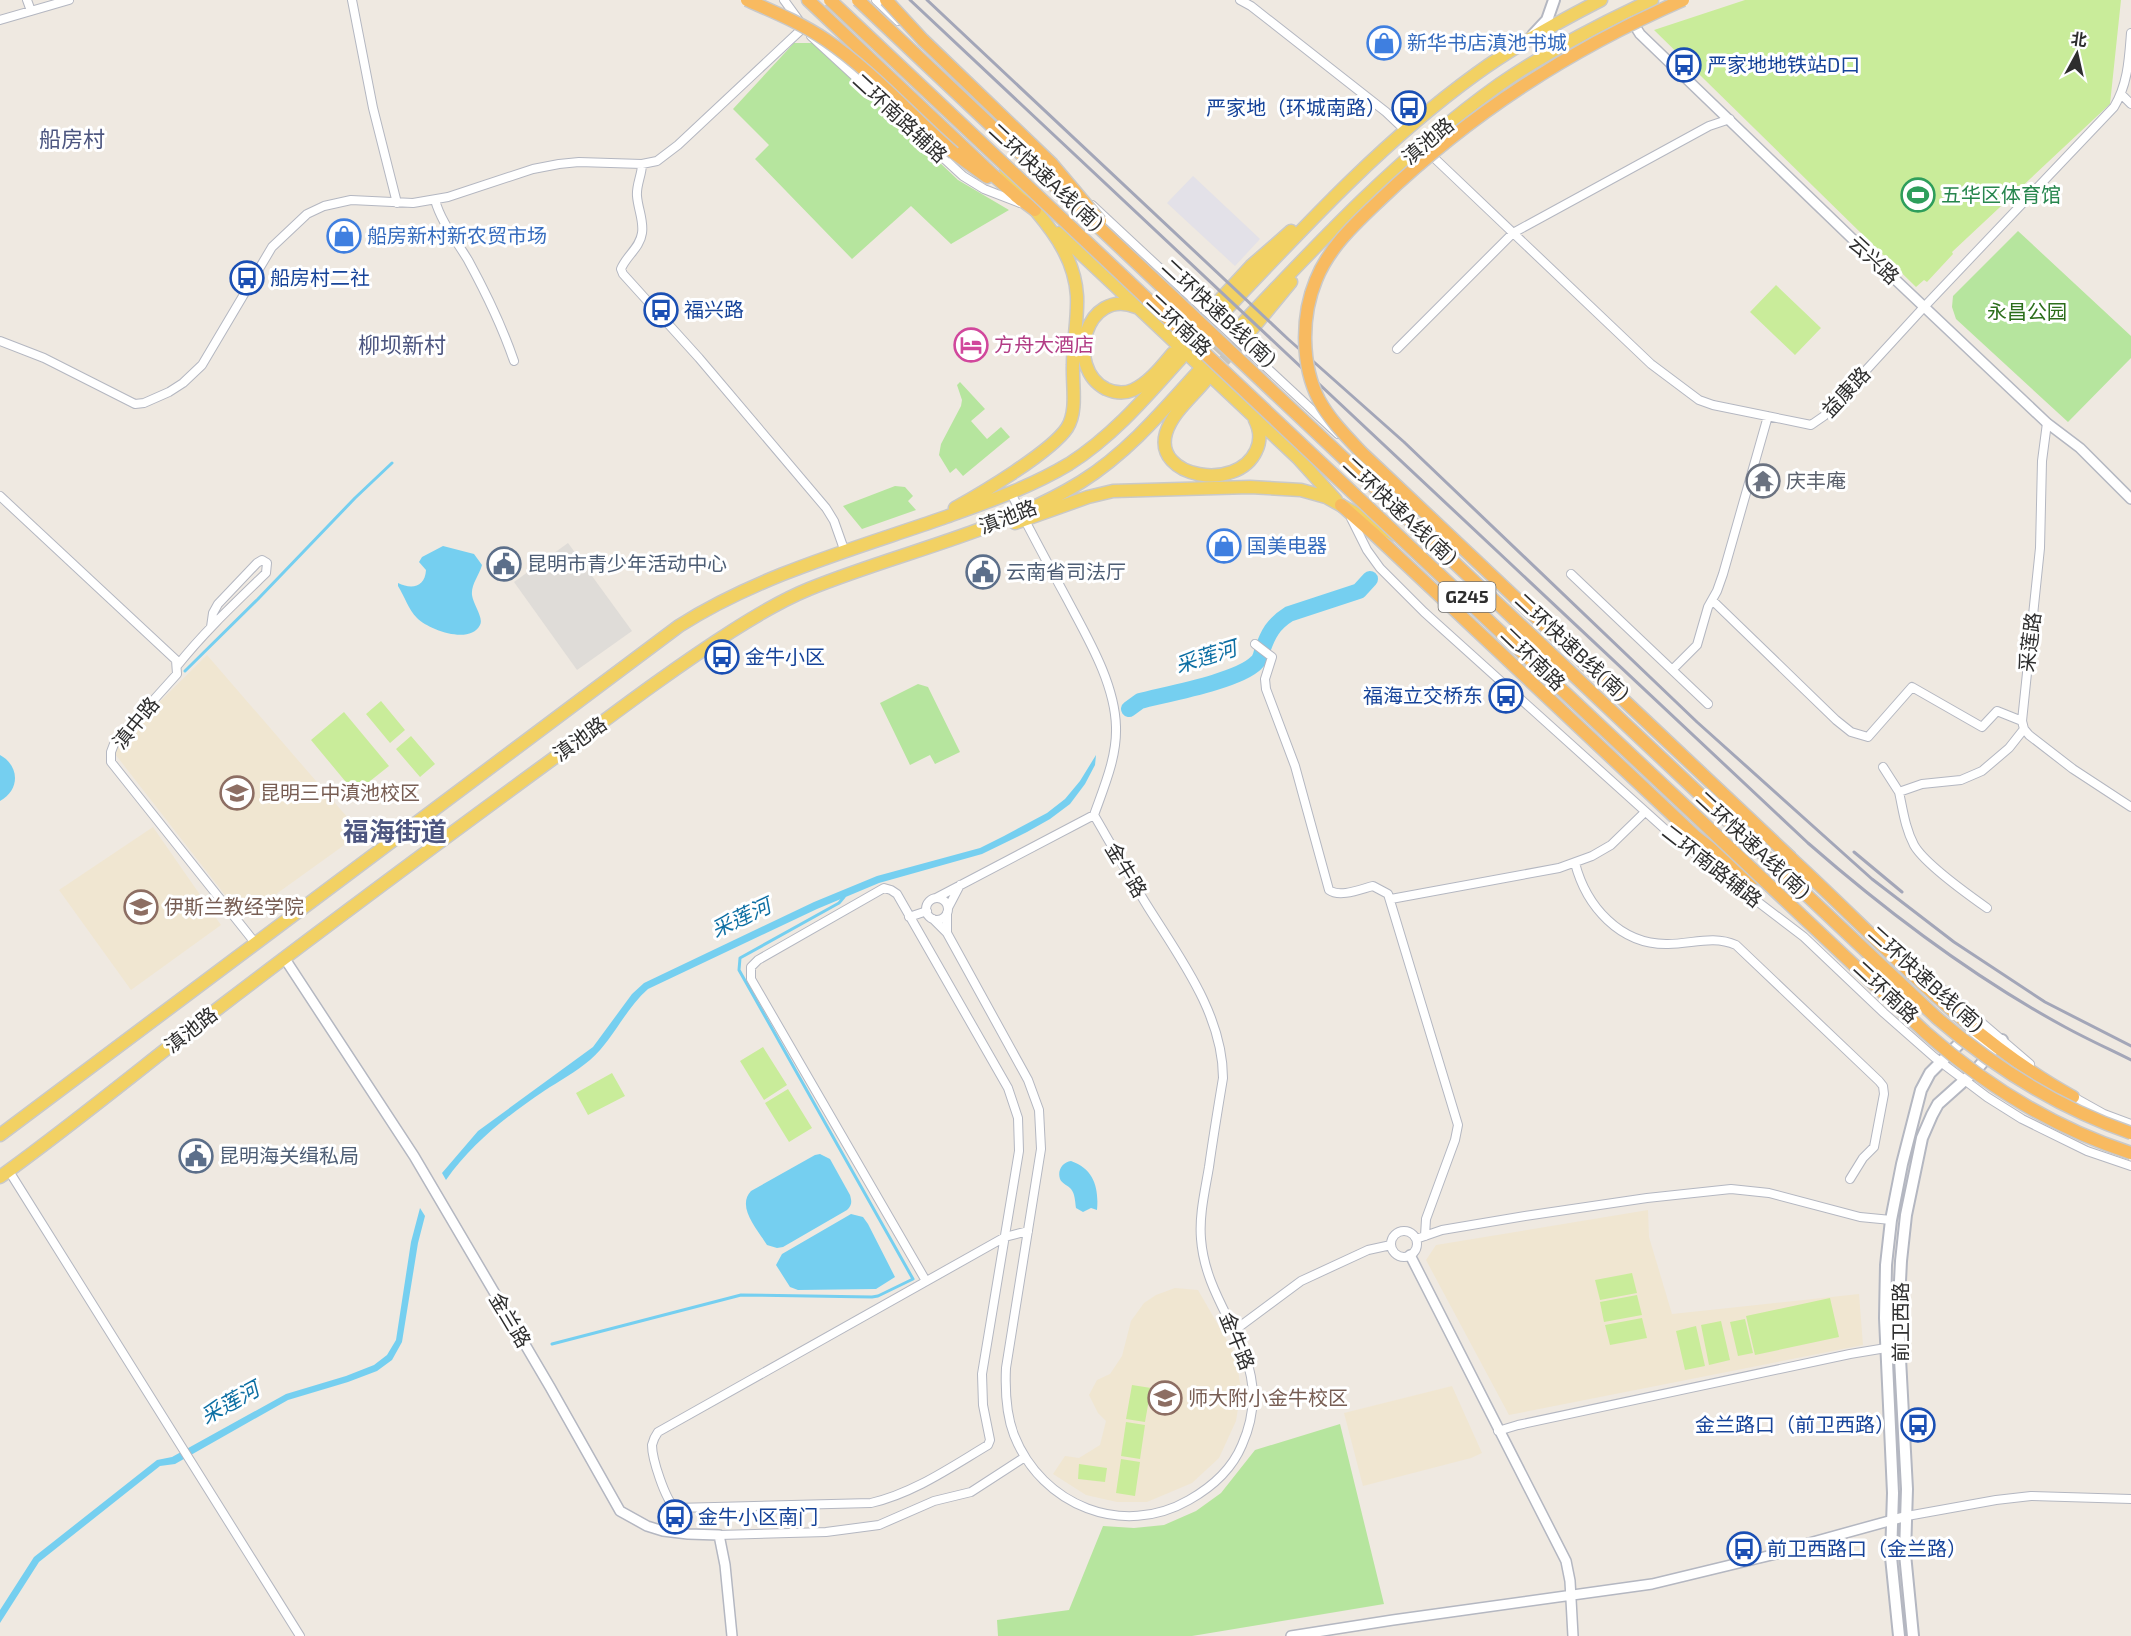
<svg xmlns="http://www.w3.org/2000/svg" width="2131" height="1636" font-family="'Exo 2','Noto Sans SC',sans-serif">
<rect width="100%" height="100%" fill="#efe9e1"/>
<path fill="#e3e1e8" d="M1193,176L1260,239L1235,266L1167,203Z"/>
<path fill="#f0e6d1" d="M207,655L361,833L243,918L115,754L119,742Z
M153,827L221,925L131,990L59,890Z
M1648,1210L1649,1237L1672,1314L1859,1294L1863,1345L1509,1415L1426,1260L1436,1245Z
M1175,1288L1198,1290L1236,1356L1241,1390L1236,1421L1219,1458L1192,1483L1147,1502H1117L1086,1495L1053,1474L1065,1456L1079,1458L1100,1445L1106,1421L1098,1413L1089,1395L1097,1380L1110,1374L1122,1356L1131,1321L1144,1303L1156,1295Z
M1452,1386L1482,1453L1471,1458L1363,1486L1344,1413Z"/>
<path fill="#b6e59e" d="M794,43H814L958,180L1009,210L951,244L911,206L852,259L755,159L769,145L733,109Z
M2018,231L2131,336V358L2068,422L1956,319L1952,307L1953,296Z
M960,382L985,409L971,421L987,439L1001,427L1010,437L963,476L956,468L950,473L939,455L941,444L961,406L962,400L957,385Z
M895,486L905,487L913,496L908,501L916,510L862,529L843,506Z
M918,684L928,687L960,752L935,764L930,755L910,765L880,703Z
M1340,1424L1384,1604L1192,1636H998L997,1620L1069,1610L1103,1526L1134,1528L1164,1525L1196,1511L1221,1493L1255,1450Z"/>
<path fill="#c9ec9a" d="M1745,0H2121L2110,104L1952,252L1953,254L1927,282L1924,280L1916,287L1654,30Z
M1776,285L1821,328L1795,355L1750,312Z
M381,701L405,730L390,743L366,714Z
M344,712L389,766L355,793L311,740Z
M411,736L435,764L420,777L396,749Z
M763,1047L787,1085L764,1100L740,1061Z
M612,1073L625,1096L588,1115L576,1093Z
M788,1089L812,1128L789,1142L765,1103Z
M1632,1273L1637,1293L1600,1300L1595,1280Z
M1637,1295L1642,1315L1604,1322L1600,1302Z
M1830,1298L1839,1337L1755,1355L1746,1316Z
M1642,1318L1647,1338L1610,1345L1605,1325Z
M1745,1319L1753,1353L1738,1356L1730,1322Z
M1721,1321L1730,1360L1709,1365L1701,1325Z
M1696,1326L1705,1366L1685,1370L1676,1331Z
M1132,1385L1151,1388L1145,1422L1126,1419Z
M1126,1422L1145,1425L1140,1459L1121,1456Z
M1121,1459L1140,1462L1135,1496L1116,1493Z
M1079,1464L1107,1468L1105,1482L1078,1479Z"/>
<path fill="#dfdcd8" d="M568,543L632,631L577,670L514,582Z"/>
<path fill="#75cff0" d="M443,546L474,554L482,565C479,576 471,584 472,595C473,604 484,618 480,625C470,645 429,630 417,618C408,609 405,597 398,586V583C412,590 425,587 426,570L419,562L422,557Z
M0,755C20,766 20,790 0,801Z
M1096,755L1095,765L1085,784L1070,804L1050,819L1027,832L982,854L879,883L817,909L648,989C625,1009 613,1040 590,1060C576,1072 559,1081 544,1091C507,1116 472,1143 446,1180L442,1173L478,1131L593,1047L632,994L644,983L814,902L877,876L980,848L1004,836L1047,813L1065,799L1080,781Z
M820,1154L830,1159L850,1195C852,1202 852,1205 847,1210L783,1247L777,1248L767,1245C758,1230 736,1207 751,1191L815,1155Z
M1071,1161C1094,1169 1099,1188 1097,1210L1091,1208L1083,1212L1076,1208C1075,1201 1075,1194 1071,1189C1068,1185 1062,1184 1060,1179C1057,1170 1063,1162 1071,1161Z
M420,1208L425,1216L418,1243L402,1342L392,1360L377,1371L348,1382L288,1400L175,1464L160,1466L39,1562L0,1623V1610L34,1557L157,1460L172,1457L286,1394L346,1376L374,1365L387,1355L396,1340L411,1242Z
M851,1214L863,1217L868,1224L895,1277L876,1289L798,1290L790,1287L776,1265L782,1254Z"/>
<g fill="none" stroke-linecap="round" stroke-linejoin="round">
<path stroke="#75cff0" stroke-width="3" d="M185,671L258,599L355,498L392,463
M552,1344L741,1295L872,1297L878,1296L913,1279L739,970L740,958L839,903L844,897"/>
<path stroke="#75cff0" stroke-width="16" d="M1129,709L1140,701C1167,694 1238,681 1256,663C1260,660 1261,656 1262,651C1268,634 1273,624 1289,614L1359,591L1370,579"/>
<path stroke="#c8c4bd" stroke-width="12" stroke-dasharray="12 6" stroke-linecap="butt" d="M1181,344L1216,304
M1188,350L1224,312
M1204,365L1240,326
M1212,374L1248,334"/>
<defs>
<path id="minor" d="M27,0L31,11
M352,0L373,108L397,203
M784,0L800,22
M876,0L898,21
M1240,0L1251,6L1386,112L1405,130
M0,20L69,0
M811,36L963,176L984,189L1020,203
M2122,95L2131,104
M1429,153L1651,364L1699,400L1713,405L1811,425L1824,416L1924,307L2114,107C2128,84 2129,59 2131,33
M642,164C642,175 636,185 637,196C638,209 644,221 642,233C640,248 626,256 621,269L623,274L699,358L826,508L834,521L845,552
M435,200C441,222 456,240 468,260C486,293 502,326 514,361
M1092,205L1338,434
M0,341L44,358L135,404L144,403L169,392L183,383L202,365L272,247L307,214L324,206L351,200L413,203L448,197L533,169L559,164L579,162L642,164L657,161L678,145L804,27
M1397,349L1513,233L1709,126L1730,119
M2047,423L2042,461L2040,548L2022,721L2024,729L2029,735L2073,769L2131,807
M0,496L176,660L177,674L114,744L111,752V762L256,944
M1351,518L1367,550L1380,568L1424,612L1677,840L1804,937L1884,1013L1934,1057L1987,1097L2022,1119L2087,1151L2131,1166
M1571,574L1708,704
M1712,600L1836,720L1851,732L1868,737L1912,687L1982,727L1997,711L2022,721
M1255,644L1272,657L1265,679L1266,689L1295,766L1329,890C1340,898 1361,889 1373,886L1388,894L1458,1125L1455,1140L1426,1219L1425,1236
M177,666C204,632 235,603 266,573L267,563L262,560L257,563L218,604L213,613L211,627
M1672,670L1697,645L1708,607L1717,591L1723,574L1768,416
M1883,767L1899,792
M1575,863C1586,906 1620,945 1668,944C1692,944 1713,935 1736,945L1879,1081L1883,1086L1884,1094L1874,1147L1863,1158L1850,1179
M936,898L1094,815C1104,787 1117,757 1116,727C1115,683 1087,637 1067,599C1048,564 1029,529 1011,493
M926 909a11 11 0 1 1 22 0a11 11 0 1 1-22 0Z
M1391,899L1559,868L1592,856L1611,845L1645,812
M948,908L960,885
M1987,908C1970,896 1924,863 1914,845C1905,828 1903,810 1899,792L1922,784L1961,780L1982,771L2009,748L2024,729
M909,917L927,911
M933,919L947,933V913
M947,933L1028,1080L1039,1110L1041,1149L1006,1368C1005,1390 1006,1414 1014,1435C1042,1506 1123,1538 1189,1500C1212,1487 1232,1469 1242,1445C1280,1359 1207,1317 1201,1239C1199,1215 1205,1191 1209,1167C1213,1138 1218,1108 1223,1078C1223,1015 1180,958 1148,907C1129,876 1112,846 1094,815
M1877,933L2030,1064
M2070,1095L2104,1114L2131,1124
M9,1171L300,1636
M1391 1244a13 13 0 1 1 26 0a13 13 0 1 1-26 0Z
M1416,1239L1442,1230L1525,1216L1647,1198L1731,1189L1769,1193L1860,1217L1891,1220
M926,1281L751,979V967L758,960L884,888L891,890L897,894L1008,1088L1018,1118L1019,1151L982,1374L983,1405L990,1440L988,1445C951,1467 914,1493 871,1503L675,1508C665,1499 652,1459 652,1445C653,1441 655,1436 658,1432L1005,1237L1028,1231
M1235,1330L1301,1281L1368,1250L1391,1245
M1498,1431L1518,1425L1850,1354L1886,1348
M1907,1516L1996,1500L2031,1496L2131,1499
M719,1535L826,1532L879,1525L934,1501L971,1492L1025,1457"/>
<path id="tertiary" d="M1626,12L1640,34L1864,250L2047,423L2080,448L2131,499
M285,959L414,1156L550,1387L620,1511L647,1526L663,1531L688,1534L719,1535L725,1565L732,1636
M1410,1255L1566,1561L1570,1581L1573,1636
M1291,1636L1393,1620L1652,1584L1776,1554L1802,1545L1907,1516"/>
<path id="secondary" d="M1533,35L1547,20L1554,0
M1899,1636L1891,1557L1893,1493L1885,1318L1886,1265L1891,1220L1902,1164L1921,1090L1930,1073L1961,1042C1973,1037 1982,1042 1992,1049
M1913,1636L1905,1554L1907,1489L1898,1321L1901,1261L1906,1215L1922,1138L1932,1115L1938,1104L1976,1070L2002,1040"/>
<path id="primary" d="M1059,233L1298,458L1336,500
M1216,304L1251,266L1291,231
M1136,307C1086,287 1064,367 1106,389C1115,393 1124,394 1133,390C1149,383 1162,366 1173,353
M1224,312C1303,228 1382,142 1476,74C1515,46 1558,22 1601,0
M1240,326C1321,240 1403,153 1500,84C1548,51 1600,24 1652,0
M1248,334L1291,282
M1205,381C1192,397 1172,413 1166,433C1153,478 1237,492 1256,451C1261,441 1260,430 1255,420
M955,508C982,493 1051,452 1067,428C1078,411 1072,384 1073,365C1073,342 1078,319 1077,296C1075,262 1057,236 1036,211C1025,199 1016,184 1006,171
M1015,523L1088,497L1113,491L1250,487L1301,490L1326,497L1393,534
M0,1135L679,626C759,575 854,549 943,518C987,502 1029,488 1069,464C1113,436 1146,397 1181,358
M0,1177C75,1123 146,1064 220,1007C330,923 442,840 554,758C612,715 671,670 732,631C757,615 782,600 809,589C897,553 1000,532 1081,482C1127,453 1161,413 1197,373"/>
<path id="trunk" d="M808,0L993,175L1021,200
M954,153L987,177
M1016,196L1035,210
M1341,505L1375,535L1696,837L1723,858L1757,878
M1710,800L1751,826
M1784,852C1877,936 1962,1036 2073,1097"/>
</defs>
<use href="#minor" stroke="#b4b7c1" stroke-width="10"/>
<use href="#tertiary" stroke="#b4b7c1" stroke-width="12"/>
<use href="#secondary" stroke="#b4b7c1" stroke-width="14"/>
<use href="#primary" stroke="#c9c9c9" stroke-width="15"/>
<use href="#trunk" stroke="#c9c9c9" stroke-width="15"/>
<use href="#minor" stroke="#fff" stroke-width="8"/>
<use href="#tertiary" stroke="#fff" stroke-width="9"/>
<use href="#secondary" stroke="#fff" stroke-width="10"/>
<use href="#primary" stroke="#f2d163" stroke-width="12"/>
<use href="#trunk" stroke="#f8ba60" stroke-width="12"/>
<path stroke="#a3a6b8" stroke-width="3" d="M910,0L1808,843C1887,912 1973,977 2065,1027C2087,1039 2109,1049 2131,1060
M927,0L1288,339L1404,442L1697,722L1872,879L1954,942L2045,1002L2131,1046
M1854,852L1902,892"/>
<defs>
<path id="trunk-bridge" d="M747,0C774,12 801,23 826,40C873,72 911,116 954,153
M830,0L1925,1032C1986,1086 2054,1128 2131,1153
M858,0L1937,1018C1995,1068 2058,1108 2131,1133
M886,0L923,40L1052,164L1100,221
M1683,0C1569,50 1471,113 1381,199C1356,223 1329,247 1316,280C1301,316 1301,365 1319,400C1330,420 1346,436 1362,453L1791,858"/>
</defs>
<use href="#trunk-bridge" stroke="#c9c9c9" stroke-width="15" stroke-linecap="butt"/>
<use href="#trunk-bridge" stroke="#f8ba60" stroke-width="12"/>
</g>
<defs>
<symbol id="shop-ring" viewBox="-11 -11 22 22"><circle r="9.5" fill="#fff" stroke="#3f7fe0" stroke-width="1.5"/><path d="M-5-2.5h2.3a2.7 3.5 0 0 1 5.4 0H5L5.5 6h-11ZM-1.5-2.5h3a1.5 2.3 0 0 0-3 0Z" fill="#3f7fe0"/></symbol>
<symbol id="bus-ring" viewBox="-11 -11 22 22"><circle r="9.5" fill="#fff" stroke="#1a4fb4" stroke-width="1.5"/><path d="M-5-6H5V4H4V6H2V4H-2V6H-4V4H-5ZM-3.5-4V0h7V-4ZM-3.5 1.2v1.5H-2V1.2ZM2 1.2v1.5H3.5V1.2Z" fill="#1a4fb4"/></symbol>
<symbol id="stadium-ring" viewBox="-11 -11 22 22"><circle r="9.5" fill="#fff" stroke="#2e9e5b" stroke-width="1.5"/><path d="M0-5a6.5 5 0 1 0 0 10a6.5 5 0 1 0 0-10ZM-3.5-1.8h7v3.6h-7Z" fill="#2e9e5b"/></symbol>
<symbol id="hotel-ring" viewBox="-11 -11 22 22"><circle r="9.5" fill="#fff" stroke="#d1479c" stroke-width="1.5"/><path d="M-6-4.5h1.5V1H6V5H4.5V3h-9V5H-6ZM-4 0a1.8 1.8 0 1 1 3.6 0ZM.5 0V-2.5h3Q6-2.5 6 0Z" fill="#d1479c"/></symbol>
<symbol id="temple-ring" viewBox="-11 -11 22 22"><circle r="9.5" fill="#fff" stroke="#6b7280" stroke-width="1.5"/><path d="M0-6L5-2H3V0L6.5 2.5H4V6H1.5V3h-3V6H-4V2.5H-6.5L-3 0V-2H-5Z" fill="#6b7280"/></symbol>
<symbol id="civic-ring" viewBox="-11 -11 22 22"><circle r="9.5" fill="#fff" stroke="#5c6f8a" stroke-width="1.5"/><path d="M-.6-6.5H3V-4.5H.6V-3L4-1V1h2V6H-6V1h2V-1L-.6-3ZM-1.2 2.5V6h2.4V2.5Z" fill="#5c6f8a"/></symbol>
<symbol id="school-ring" viewBox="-11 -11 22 22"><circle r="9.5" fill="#fff" stroke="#8d6e63" stroke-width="1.5"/><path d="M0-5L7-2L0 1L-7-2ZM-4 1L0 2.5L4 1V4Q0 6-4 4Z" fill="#8d6e63"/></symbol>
<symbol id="university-ring" viewBox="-11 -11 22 22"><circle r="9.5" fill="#fff" stroke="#8d6e63" stroke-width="1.5"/><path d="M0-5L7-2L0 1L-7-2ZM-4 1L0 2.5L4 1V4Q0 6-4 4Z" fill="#8d6e63"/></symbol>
</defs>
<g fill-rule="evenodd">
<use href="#shop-ring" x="1365" y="24" width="38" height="38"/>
<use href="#bus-ring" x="1665" y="46" width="38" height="38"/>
<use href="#bus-ring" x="1390" y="89" width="38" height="38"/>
<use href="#stadium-ring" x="1899" y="176" width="38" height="38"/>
<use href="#shop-ring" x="325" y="217" width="38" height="38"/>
<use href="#bus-ring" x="228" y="259" width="38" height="38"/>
<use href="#bus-ring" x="642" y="291" width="38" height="38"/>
<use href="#hotel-ring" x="952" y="326" width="38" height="38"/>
<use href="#temple-ring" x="1744" y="462" width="38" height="38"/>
<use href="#shop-ring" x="1205" y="527" width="38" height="38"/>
<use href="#civic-ring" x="485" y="545" width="38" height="38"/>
<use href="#civic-ring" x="964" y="553" width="38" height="38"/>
<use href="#bus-ring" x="703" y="638" width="38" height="38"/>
<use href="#bus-ring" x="1487" y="677" width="38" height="38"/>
<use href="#school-ring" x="218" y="774" width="38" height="38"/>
<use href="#university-ring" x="122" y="888" width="38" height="38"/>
<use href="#civic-ring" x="177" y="1137" width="38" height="38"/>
<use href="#school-ring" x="1146" y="1379" width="38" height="38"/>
<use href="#bus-ring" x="1899" y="1406" width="38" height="38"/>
<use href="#bus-ring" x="656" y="1498" width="38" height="38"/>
<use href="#bus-ring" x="1725" y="1530" width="38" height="38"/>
</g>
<g text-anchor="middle" stroke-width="6" stroke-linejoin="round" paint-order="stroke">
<rect fill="#fff" stroke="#6d6d6d" stroke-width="1.5" x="1438.5" y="582" width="57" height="30" rx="4.5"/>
<g font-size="18" font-weight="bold" fill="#2e2e2e">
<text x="1467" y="603">G245</text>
</g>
<g font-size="20" fill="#366cbe" stroke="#fff" text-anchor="start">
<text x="1407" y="50">新华书店滇池书城</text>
<text x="367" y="243">船房新村新农贸市场</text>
<text x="1247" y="553">国美电器</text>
</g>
<g font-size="20" fill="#164399" stroke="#fff" text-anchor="start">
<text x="1707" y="72">严家地地铁站D口</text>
<text x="1386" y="115" text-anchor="end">严家地（环城南路）</text>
<text x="270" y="285">船房村二社</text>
<text x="684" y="317">福兴路</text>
<text x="745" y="664">金牛小区</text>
<text x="1483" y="703" text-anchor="end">福海立交桥东</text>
<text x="1895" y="1432" text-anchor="end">金兰路口（前卫西路）</text>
<text x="698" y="1524">金牛小区南门</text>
<text x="1767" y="1556">前卫西路口（金兰路）</text>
</g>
<g font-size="20" fill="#2e2e2e" stroke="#fff">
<text transform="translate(900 118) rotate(43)" y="7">二环南路辅路</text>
<text transform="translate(1428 141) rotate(-40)" y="7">滇池路</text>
<text transform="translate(1046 177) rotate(43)" y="7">二环快速A线(南)</text>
<text transform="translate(1874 260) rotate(43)" y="7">云兴路</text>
<text transform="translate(1219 313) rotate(43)" y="7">二环快速B线(南)</text>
<text transform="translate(1179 325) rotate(43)" y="7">二环南路</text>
<text transform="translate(1846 392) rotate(-47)" y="7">益康路</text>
<text transform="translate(1400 511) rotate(43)" y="7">二环快速A线(南)</text>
<text transform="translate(1008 517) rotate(-21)" y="7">滇池路</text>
<text transform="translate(2030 642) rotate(-83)" y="7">采莲路</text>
<text transform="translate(1572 647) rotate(43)" y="7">二环快速B线(南)</text>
<text transform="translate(1533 659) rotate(44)" y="7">二环南路</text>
<text transform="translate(136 723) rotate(-51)" y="7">滇中路</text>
<text transform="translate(580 739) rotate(-36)" y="7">滇池路</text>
<text transform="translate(1753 845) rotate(43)" y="7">二环快速A线(南)</text>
<text transform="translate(1712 866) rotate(38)" y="7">二环南路辅路</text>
<text transform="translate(1126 870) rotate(59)" y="7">金牛路</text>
<text transform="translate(1926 979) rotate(42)" y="7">二环快速B线(南)</text>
<text transform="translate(1886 992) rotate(43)" y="7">二环南路</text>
<text transform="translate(191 1030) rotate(-38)" y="7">滇池路</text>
<text transform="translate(510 1320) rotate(59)" y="7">金兰路</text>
<text transform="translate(1901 1322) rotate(-90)" y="7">前卫西路</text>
<text transform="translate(1237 1341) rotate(68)" y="7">金牛路</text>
</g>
<g font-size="20" fill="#27864d" stroke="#fff" text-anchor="start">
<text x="1941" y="202">五华区体育馆</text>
</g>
<g font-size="20" fill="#2c6e1b" stroke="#fff">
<text x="2027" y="319">永昌公园</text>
</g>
<g font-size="20" fill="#b23c85" stroke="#fff" text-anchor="start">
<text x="994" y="352">方舟大酒店</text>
</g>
<g font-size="20" fill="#5b616d" stroke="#fff" text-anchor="start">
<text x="1786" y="488">庆丰庵</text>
</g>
<g font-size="20" fill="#4e5e75" stroke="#fff" text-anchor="start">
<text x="527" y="571">昆明市青少年活动中心</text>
<text x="1006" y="579">云南省司法厅</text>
<text x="219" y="1163">昆明海关缉私局</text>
</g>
<g font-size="20" fill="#785e54" stroke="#fff" text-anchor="start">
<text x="260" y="800">昆明三中滇池校区</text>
<text x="164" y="914">伊斯兰教经学院</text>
<text x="1188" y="1405">师大附小金牛校区</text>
</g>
<g font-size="21" font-style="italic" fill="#0d6fa3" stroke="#fff">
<text transform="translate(1206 657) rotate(-17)" y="7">采莲河</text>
<text transform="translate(741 918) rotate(-25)" y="7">采莲河</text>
<text transform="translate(230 1403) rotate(-29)" y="7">采莲河</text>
</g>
<g font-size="22" fill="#4d5680" stroke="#fff">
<text x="72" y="147">船房村</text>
<text x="402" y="353">柳坝新村</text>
</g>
<g font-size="26" font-weight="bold" fill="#4d5680" stroke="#fff">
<text x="395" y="841">福海街道</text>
</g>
</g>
<g transform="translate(2077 54) rotate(8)" stroke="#ffffff" stroke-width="4.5" paint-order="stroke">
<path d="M0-4.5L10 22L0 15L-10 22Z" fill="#2e2e2e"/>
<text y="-9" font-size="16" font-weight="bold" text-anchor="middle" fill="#2e2e2e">北</text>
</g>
</svg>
